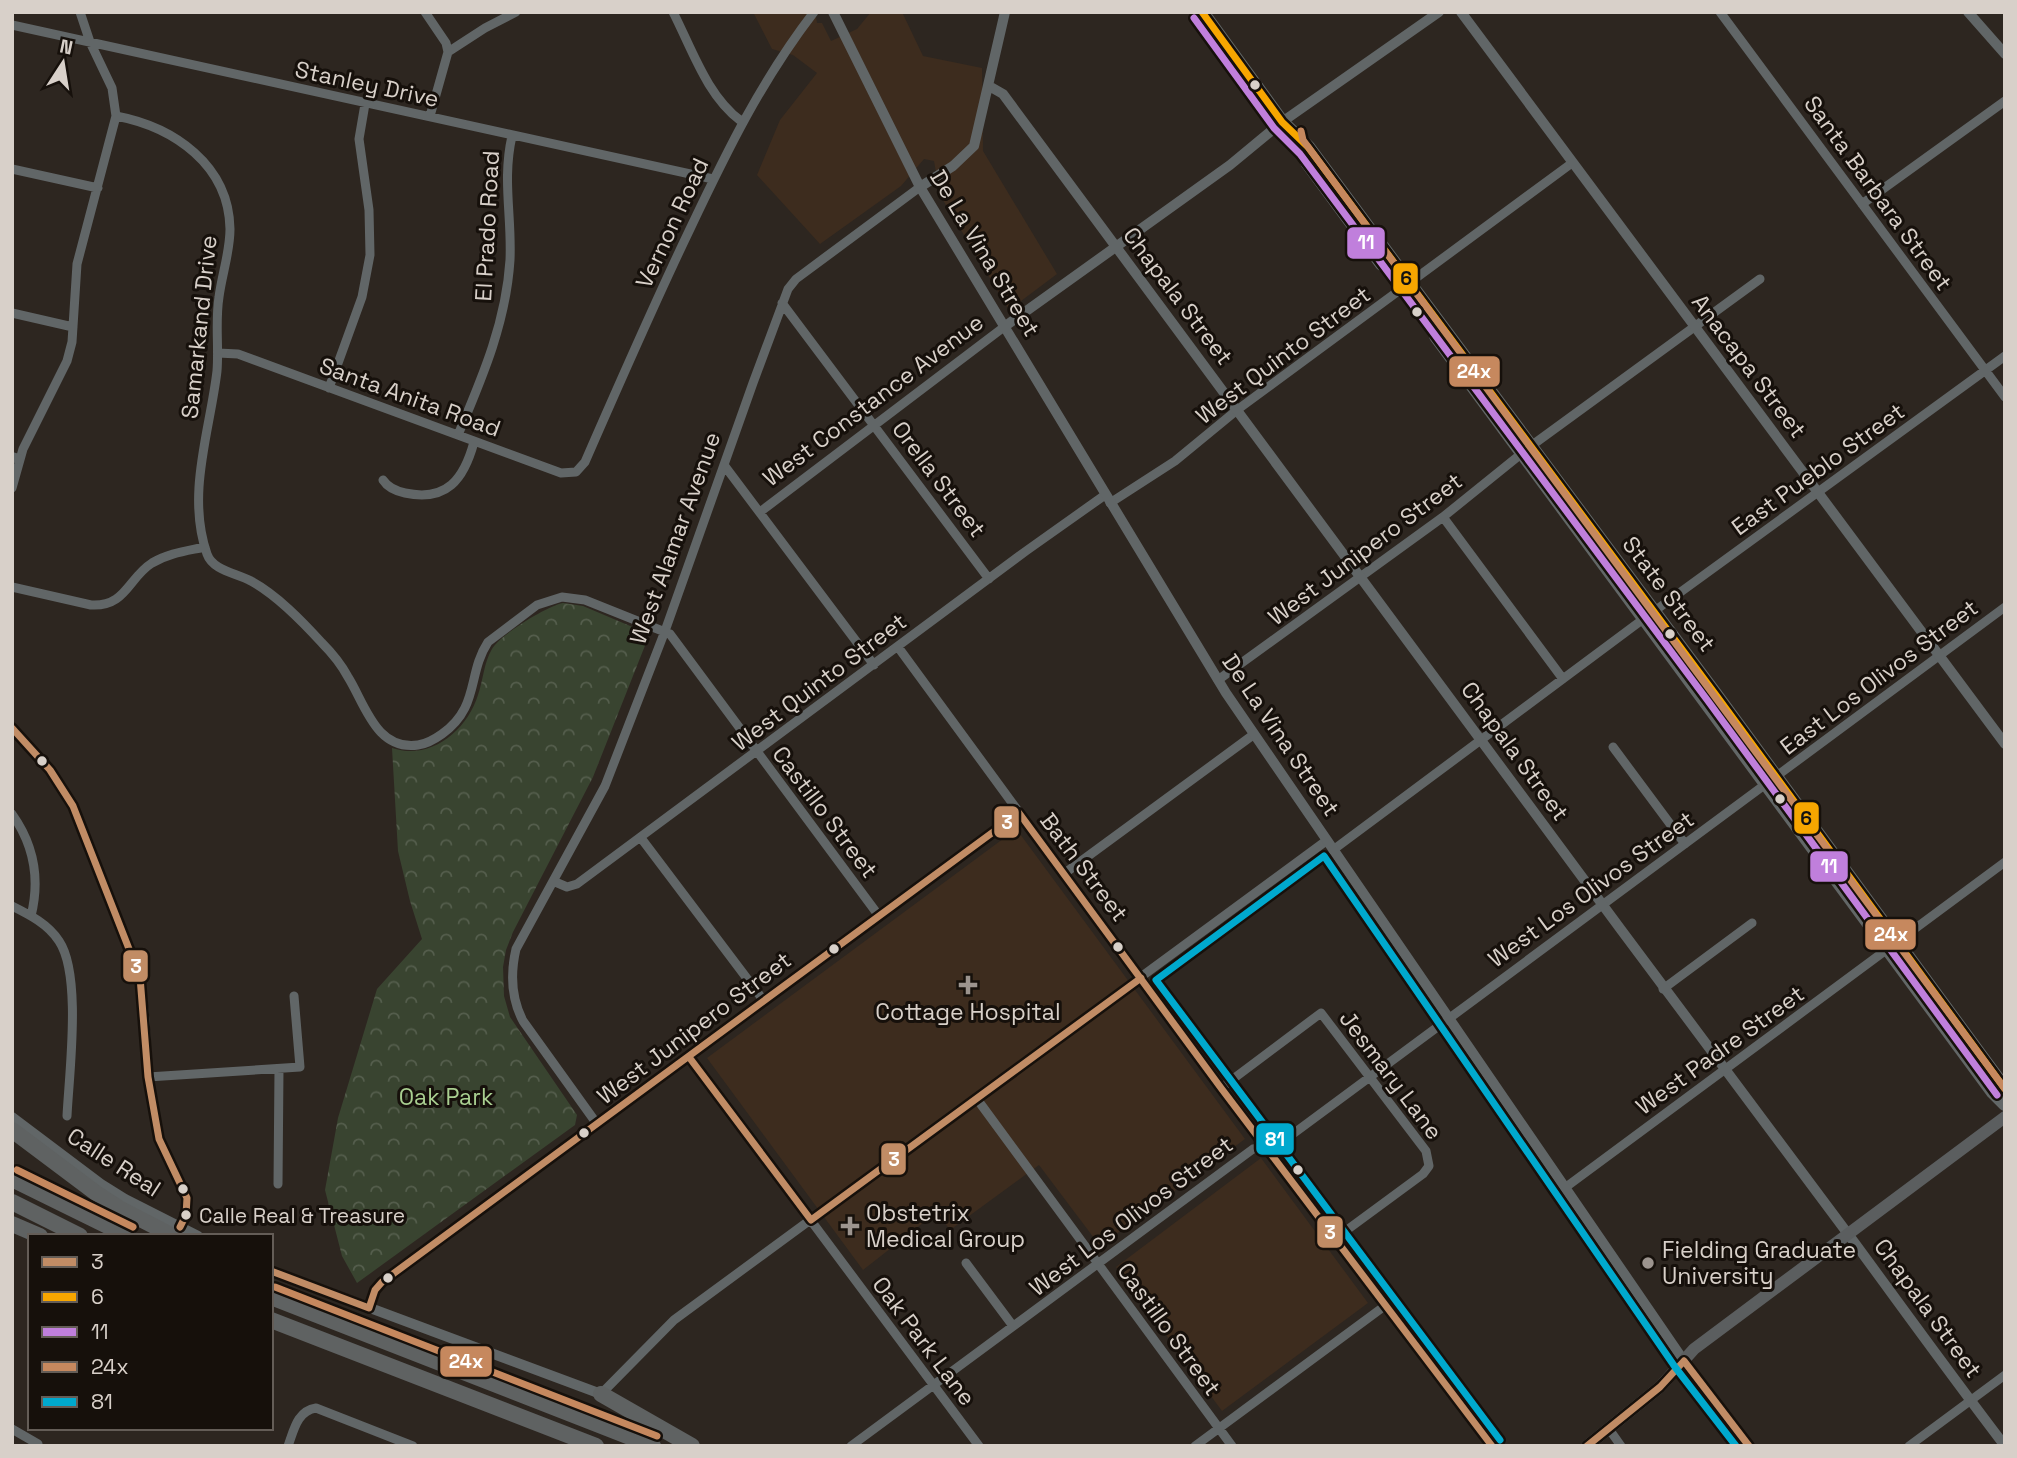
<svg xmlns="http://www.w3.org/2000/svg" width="2017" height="1458" font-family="'Space Grotesk',sans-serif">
<defs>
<pattern id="park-crowns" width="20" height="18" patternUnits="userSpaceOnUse" patternTransform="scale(1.75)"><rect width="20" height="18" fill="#394430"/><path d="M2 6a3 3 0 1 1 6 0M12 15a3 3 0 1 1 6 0" fill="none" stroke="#555e4d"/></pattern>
</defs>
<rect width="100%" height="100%" fill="#2d2620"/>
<path fill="#3d2c1e" d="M753,12H815L817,23H822L831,41L857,29L871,12H902L923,56L982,68L983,151L1057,274L1009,310L940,195L934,161L924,159L901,186L820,244L757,175L780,120L817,73L793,55L772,49Z
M1017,832L1020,834L1245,1139L1100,1246L1039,1165L950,1230L937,1212L863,1270L707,1058L1011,833Z
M1261,1158L1368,1303L1222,1411L1116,1267Z"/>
<path fill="url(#park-crowns)" d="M563,603L583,606L642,631L646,643L593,777L513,932L506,950L503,967L504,996L510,1017L577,1115L575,1125L357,1283L342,1256L325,1190L338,1118L377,989L422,939L410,901L398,851L392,748C430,761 467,731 478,695C483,681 484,662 492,649C500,635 547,606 563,603Z"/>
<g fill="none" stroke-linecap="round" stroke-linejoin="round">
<path stroke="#616667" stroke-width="9" d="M425,12L446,43L448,52L430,116
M673,12C692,49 707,96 741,121
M1720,12L2005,397
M12,25L713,179
M448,52L485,28L516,12
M116,116C174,127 229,165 230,229C230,252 222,274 219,297C215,322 219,346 217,371C210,431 186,494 207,554C213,571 237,573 251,581C277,595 302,621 322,643C332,653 341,664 348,677C365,704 376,751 418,745C426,744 435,739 442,734C480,707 467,674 488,642L537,605L562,597L585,600L670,634L879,916
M12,169L98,188
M1862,204L2005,101
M782,303L989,579
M12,313L73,327
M218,353L238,354L561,473L576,472L585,462C619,384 653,306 690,229C727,151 761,81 814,12
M329,388L362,297L370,255L369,210L359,139L365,104
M458,435C482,378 506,323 510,260C512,216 502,180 512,136
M724,465L874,665
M383,480C388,488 396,491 405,493C447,502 464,479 474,442
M12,488L23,449L67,361L72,342L77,264L116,116L112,88L90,42L80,12
M1110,503L1175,461L1237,410L1572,163
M760,512L1004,327
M1443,517L1563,679
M12,587L91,605C126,607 128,578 152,563C169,553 187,551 205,547
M898,647L1221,1088L1492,1446
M1218,680L1443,517L1531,446L1760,279
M12,728L50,770L73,806L140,977L145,1020L148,1077L159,1139L187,1198L186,1215L180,1227
M1613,747L1685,844
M12,814C34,845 40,880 31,916
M641,838L764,1001
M1333,850L1638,623L2005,356
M1065,873L1253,735
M553,881L567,887L577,884L1026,551L1105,495
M12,906C30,915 48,924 59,941C82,975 69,1074 67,1116
M1663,989L1752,923
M689,1057L979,1446
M148,1077L300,1067L294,996
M1221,1088L1321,1013L1426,1151L1429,1166L1423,1174L1336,1238
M977,1099L1232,1446
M597,1124L523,1021C511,998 510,975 516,949L605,786L665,631L753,383L788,289L796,279L920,187
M278,1184L279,1069
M1566,1187L2005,862
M966,1263L1013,1326
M369,1308L375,1290L382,1282L1019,813
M601,1394L674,1320L1326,841
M12,1429L38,1444
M1609,1429L1621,1446
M288,1446C294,1430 297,1411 316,1408L413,1446
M851,1446L1253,1149L1278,1145L2005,607
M1195,1446L1386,1305
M1909,1446L2005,1375"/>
<path stroke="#616667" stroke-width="10" d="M833,12L920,187L1226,693L1684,1361L1749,1446
M1461,12L2005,744
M1968,12L2005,54
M989,86L1003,94C1287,476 1568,861 1854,1242C1904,1310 1953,1378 2005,1446
M920,187L953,166L974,146L1005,12
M1004,327L1230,165L1282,122L1439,12
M12,457L19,459
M12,1117L101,1184L125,1199L198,1236
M271,1271L601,1394"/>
<path stroke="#5b5e5f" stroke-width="12" d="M1587,1446L1660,1387L1694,1349L2005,1117"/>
<path stroke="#626767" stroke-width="14" d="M1202,12L1282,122L1308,147L1716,695L2005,1089
M1307,162L1382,264
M1436,336L1993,1092L2005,1104"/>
<path stroke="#5f6262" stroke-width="16" d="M12,1130L96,1193L119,1208L173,1236
M12,1179L128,1236
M12,1202L80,1236
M12,1224L40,1236
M271,1297L653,1446
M271,1320L596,1446
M601,1394L692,1446"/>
<defs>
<path id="bus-1" d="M12,728L50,770L73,806L140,977L148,1077L159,1139L187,1198L186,1215L180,1227
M689,1057L811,1220L1141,978
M271,1271L369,1308
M369,1308L375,1290L382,1282L1019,813L1221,1088L1492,1446
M1684,1361L1749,1446
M1587,1446L1660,1387L1684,1361"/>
<path id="bus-2" d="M1202,12L1282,122L1308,147L1716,695L2005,1089"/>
<path id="bus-3" d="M1194,18L1274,128L1300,154L1708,701L1997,1095"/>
<path id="bus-4" d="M1301,131L1303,140L2005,1089
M17,1170L133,1227
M275,1287L657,1436"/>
<path id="bus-5" d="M1500,1440L1156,980L1324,856L1675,1367L1736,1446"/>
</defs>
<use href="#bus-1" stroke="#16100b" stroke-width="12"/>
<use href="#bus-2" stroke="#16100b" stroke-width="12"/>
<use href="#bus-3" stroke="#16100b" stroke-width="12"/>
<use href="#bus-4" stroke="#16100b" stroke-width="12"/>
<use href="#bus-5" stroke="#16100b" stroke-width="12"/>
<use href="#bus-1" stroke="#c18c65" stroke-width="7"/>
<use href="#bus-2" stroke="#f7a600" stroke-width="7"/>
<use href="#bus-3" stroke="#c07fdc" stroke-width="7"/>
<use href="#bus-4" stroke="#c6885e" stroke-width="7"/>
<use href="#bus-5" stroke="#00a9ce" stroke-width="7"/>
</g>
<g fill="#d8d0c9" stroke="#16100b" stroke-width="2.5">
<circle cx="1255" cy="85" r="6"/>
<circle cx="1417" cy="312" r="6"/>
<circle cx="1670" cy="634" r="6"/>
<circle cx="42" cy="761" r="6"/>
<circle cx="1780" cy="799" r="6"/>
<circle cx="1118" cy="947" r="6"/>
<circle cx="834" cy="949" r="6"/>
<circle cx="584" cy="1133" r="6"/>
<circle cx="1298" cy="1170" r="6"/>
<circle cx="183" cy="1189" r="6"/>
<circle cx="186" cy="1215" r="6"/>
<circle cx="388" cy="1278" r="6"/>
</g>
<g fill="#9c948e" stroke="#16100b" stroke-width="2.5">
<path d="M964.5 974.5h7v7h7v7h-7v7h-7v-7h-7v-7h7z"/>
<path d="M846.5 1215.5h7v7h7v7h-7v7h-7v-7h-7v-7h7z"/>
<circle cx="1648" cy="1263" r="7"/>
</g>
<g text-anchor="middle" stroke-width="6" stroke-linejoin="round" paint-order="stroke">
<g font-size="21" fill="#d8d0c9" stroke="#16100b" text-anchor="start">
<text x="199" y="1223">Calle Real &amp; Treasure</text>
</g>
<g font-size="23" fill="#d8d0c9" stroke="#16100b">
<text transform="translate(367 84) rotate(12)" y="8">Stanley Drive</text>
<text transform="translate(1878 193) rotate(54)" y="8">Santa Barbara Street</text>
<text transform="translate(672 223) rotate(-65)" y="8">Vernon Road</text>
<text transform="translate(487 226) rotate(-87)" y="8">El Prado Road</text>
<text transform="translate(985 253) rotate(59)" y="8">De La Vina Street</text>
<text transform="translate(1178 296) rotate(53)" y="8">Chapala Street</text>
<text transform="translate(199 327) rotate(-84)" y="8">Samarkand Drive</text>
<text transform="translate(1283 355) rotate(-37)" y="8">West Quinto Street</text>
<text transform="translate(1749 366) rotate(53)" y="8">Anacapa Street</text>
<text transform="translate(410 397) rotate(20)" y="8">Santa Anita Road</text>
<text transform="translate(873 400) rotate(-37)" y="8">West Constance Avenue</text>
<text transform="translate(1818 469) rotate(-36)" y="8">East Pueblo Street</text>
<text transform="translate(939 479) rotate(53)" y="8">Orella Street</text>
<text transform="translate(675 538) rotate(-70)" y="8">West Alamar Avenue</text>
<text transform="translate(1365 549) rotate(-37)" y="8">West Junipero Street</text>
<text transform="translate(1669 594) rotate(53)" y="8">State Street</text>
<text transform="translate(1879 677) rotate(-37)" y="8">East Los Olivos Street</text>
<text transform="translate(819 682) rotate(-37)" y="8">West Quinto Street</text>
<text transform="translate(1281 735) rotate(56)" y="8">De La Vina Street</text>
<text transform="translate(1515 751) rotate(54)" y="8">Chapala Street</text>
<text transform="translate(825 812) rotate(53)" y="8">Castillo Street</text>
<text transform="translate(1084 867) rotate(53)" y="8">Bath Street</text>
<text transform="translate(1591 889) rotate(-36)" y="8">West Los Olivos Street</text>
<text transform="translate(694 1028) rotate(-37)" y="8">West Junipero Street</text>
<text transform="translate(1720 1050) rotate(-36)" y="8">West Padre Street</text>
<text transform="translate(1391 1075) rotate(53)" y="8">Jesmary Lane</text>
<text transform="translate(114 1162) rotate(33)" y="8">Calle Real</text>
<text transform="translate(1131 1216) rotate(-37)" y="8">West Los Olivos Street</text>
<text transform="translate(1928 1308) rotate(54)" y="8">Chapala Street</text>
<text transform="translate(1169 1329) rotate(54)" y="8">Castillo Street</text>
<text transform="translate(924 1341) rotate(53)" y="8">Oak Park Lane</text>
</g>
<g font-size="23" fill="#d8d0c9" stroke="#16100b" text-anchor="start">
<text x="968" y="1020" text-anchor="middle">Cottage Hospital</text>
<text x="866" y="1221">Obstetrix<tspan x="866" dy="26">Medical Group</tspan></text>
<text x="1662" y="1258">Fielding Graduate<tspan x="1662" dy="26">University</tspan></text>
</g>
<g font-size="23" fill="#a9cf90" stroke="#16100b">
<text x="446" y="1105">Oak Park</text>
</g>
</g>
<g stroke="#16100b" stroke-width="2.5">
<rect x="1346" y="226" width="40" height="34" rx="7" fill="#c07fdc"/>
<rect x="1392" y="262" width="27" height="33" rx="7" fill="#f7a600"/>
<rect x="1448" y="355" width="53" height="33" rx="7" fill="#c6885e"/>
<rect x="1793" y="801" width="27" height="34" rx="7" fill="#f7a600"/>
<rect x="993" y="805" width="27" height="34" rx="7" fill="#c18c65"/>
<rect x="1809" y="850" width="40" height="33" rx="7" fill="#c07fdc"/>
<rect x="1864" y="918" width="53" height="33" rx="7" fill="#c6885e"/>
<rect x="122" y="949" width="27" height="34" rx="7" fill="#c18c65"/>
<rect x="1255" y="1122" width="40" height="34" rx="7" fill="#00a9ce"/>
<rect x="880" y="1142" width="27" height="34" rx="7" fill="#c18c65"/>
<rect x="1316" y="1215" width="28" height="34" rx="7" fill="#c18c65"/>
<rect x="439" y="1345" width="54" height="33" rx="7" fill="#c6885e"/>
</g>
<g font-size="19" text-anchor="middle" font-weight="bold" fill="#fff">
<text x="1366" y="249">11</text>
<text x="1474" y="378">24x</text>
<text x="1007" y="829">3</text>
<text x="1829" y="873">11</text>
<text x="1891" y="941">24x</text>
<text x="136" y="973">3</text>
<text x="1275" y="1146">81</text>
<text x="894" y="1166">3</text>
<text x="1330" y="1239">3</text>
<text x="466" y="1368">24x</text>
</g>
<g font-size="19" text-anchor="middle" font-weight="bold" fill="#111">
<text x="1406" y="285">6</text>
<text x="1806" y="825">6</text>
</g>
<rect width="2017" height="1458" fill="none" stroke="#d8d0c9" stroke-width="28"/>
<rect x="28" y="1234" width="245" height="196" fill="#16100b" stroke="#645d57" stroke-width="2"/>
<rect x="42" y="1257" width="35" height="10" fill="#c18c65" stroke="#645d57" stroke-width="2"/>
<text x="91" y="1269" font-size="21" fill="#d8d0c9">3</text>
<rect x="42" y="1292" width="35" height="10" fill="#f7a600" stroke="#645d57" stroke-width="2"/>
<text x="91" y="1304" font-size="21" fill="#d8d0c9">6</text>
<rect x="42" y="1327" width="35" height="10" fill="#c07fdc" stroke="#645d57" stroke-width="2"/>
<text x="91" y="1339" font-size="21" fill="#d8d0c9">11</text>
<rect x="42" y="1362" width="35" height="10" fill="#c6885e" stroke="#645d57" stroke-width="2"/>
<text x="91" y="1374" font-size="21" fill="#d8d0c9">24x</text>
<rect x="42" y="1397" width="35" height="10" fill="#00a9ce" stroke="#645d57" stroke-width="2"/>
<text x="91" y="1409" font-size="21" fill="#d8d0c9">81</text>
<g transform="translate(63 63) rotate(12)" stroke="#16100b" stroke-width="5" paint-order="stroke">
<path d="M0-5L12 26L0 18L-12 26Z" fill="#d8d0c9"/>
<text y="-10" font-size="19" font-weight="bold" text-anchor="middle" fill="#d8d0c9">N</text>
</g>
</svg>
